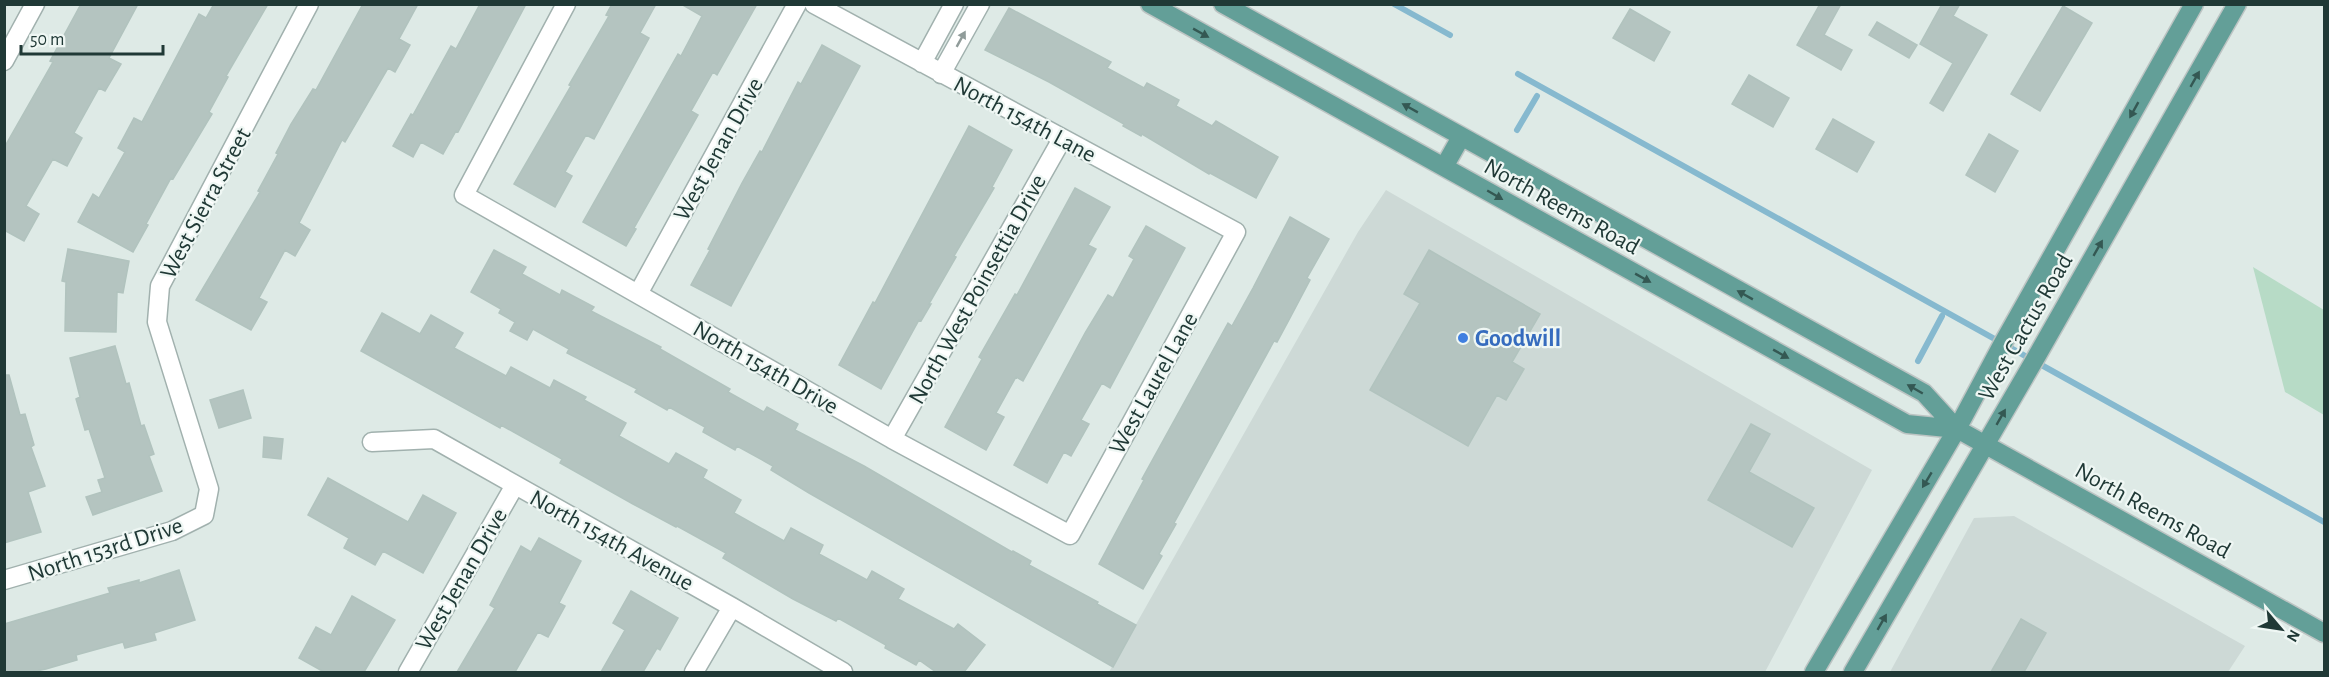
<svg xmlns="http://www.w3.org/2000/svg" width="2329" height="677" font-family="'Alegreya Sans',sans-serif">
<rect width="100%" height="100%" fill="#deeae6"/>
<path fill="#cdd9d6" d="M1386,190L1872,470L1765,672H1109L1358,232Z
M2014,516L2245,646L2228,672H1890L1974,518Z"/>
<path fill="#b7dbc6" d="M2253,267L2324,310V415L2285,392Z"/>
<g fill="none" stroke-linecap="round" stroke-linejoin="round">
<path stroke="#86b9cf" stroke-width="6" d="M1394,4L1450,35
M1518,74L2324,522
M1517,130L1537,96
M1918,361L1942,316"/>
</g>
<path fill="#b4c4c0" stroke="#b1c3be" stroke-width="1.5" d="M81,4H138L109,58L121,64L105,91L99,88L74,133L82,138L67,166L53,159L26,206L39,214L24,241L4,230V148L53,62L50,61Z
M214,4H268L226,76L228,77L209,112L212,114L173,179L171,178L146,224L148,225L133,252L78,222L93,194L99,198L125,152L118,148L134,118L142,122L199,14L206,18Z
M363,4H418L399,39L410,45L395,72L388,68L345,142L342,140L299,223L310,230L295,256L285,250L259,298L267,302L251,330L196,300L260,192L258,191L278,154L276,153L291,124L313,89L316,90Z
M480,4H526L458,132L456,131L443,154L421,142L413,157L393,146L411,114L413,115L451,46L456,49Z
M612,4H656L640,33L649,38L594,139L586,135L565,172L572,176L555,207L514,184L571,86L569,85L609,16L606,15Z
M681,4H757L717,75L713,72L691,111L698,115L634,228L636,229L626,246L583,222L678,54L681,56L702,16Z
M1820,4H1841L1824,35L1852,50L1841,70L1797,45Z
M1942,4H1960L1953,16L1987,35L1943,111L1930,103L1953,63L1920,44Z
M2063,6L2092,23L2040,111L2011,94Z
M1009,8L1111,62L1107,68L1144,88L1147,83L1179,100L1176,106L1212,126L1216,121L1278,157L1256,198L1210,173L1209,174L1142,134L1141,136L1123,126L1124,124L1049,82L985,50Z
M1630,9L1670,32L1654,61L1613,38Z
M1877,22L1917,45L1909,58L1869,35Z
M822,45L860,66L731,306L691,285L710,250L708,249L742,183L760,151L762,152L798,82L801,84Z
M1749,75L1789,98L1773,127L1732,104Z
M1833,119L1874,142L1857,172L1816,149Z
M969,126L1012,150L992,187L994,188L954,256L956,257L929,304H931L921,321L919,320L881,389L839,365L873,302L875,303Z
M1989,134L2018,151L1995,192L1966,175Z
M1075,188L1110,207L1088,245L1096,249L1023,381L1016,377L996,413L1004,417L986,450L945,427L982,359L979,357L1015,294L1017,295Z
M1290,217L1329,239L1307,278L1310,280L1290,318L1277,342L1274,341L1174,523L1176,524L1159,554L1162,556L1143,589L1099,564L1144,480L1142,479L1228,323L1232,326L1253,288Z
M1146,226L1185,248L1110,388L1102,383L1081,420L1089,424L1071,456L1064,452L1047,483L1014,465L1085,333L1108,295L1113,298L1134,259L1129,256Z
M68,249L129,261L123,293L117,292L116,332L65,331L66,282L62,281Z
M494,250L526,267L522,274L560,295L562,290L594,307L591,311L661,347L660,349L730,389L728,392L764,412L767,407L798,424L795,430L864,466L1012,552L1013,551L1031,561L1029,565L1098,602L1097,604L1136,625L1113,667L809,493L771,470L773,466L737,446L735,450L703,432L705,427L669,407L667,410L635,392L637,389L567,353L569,349L533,329L527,340L510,331L515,322L499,313L501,309L471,292Z
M1429,250L1540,314L1512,362L1524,369L1506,400L1497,395L1468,446L1370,390L1420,303L1404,294Z
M382,313L420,334L431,315L463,333L454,348L506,376L511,367L550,388L554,380L586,397L584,400L626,423L619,436L669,464L676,453L707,470L703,478L741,500L734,513L784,541L791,528L823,545L819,554L867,580L872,571L904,589L898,599L954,629L958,624L985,645L964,672H936L919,660L916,665L885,648L886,645L838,618L836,621L793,599L723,558L726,553L677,526L676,527L633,504L560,463L562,459L501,425L500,428L361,351Z
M115,346L126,384L129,383L141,426L144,425L154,454L149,456L162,491L93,515L86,497L102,492L98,480L105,478L89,429L85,430L76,399L80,397L70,358Z
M4,375H9L20,415L25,414L34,445L31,447L45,486L28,492L41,532L4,543Z
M243,390L251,418L219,428L210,400Z
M1751,424L1770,434L1749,472L1814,508L1792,547L1708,500Z
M264,437L283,439L281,459L263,457Z
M328,478L408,522L423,495L456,513L423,573L383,551L375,565L344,548L349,538L308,515Z
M539,538L581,561L559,603L565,606L548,637L538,632L515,672H457L495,608L490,605L521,546L531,552Z
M179,570L195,620L154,633L156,640L125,648L123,642L76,655L77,660L46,669L31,672H4V624L110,593L108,588L139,580V583Z
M631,591L678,618L660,650L657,648L643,672H601L625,630L613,623Z
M352,596L395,620L364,672H324L299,658L316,627L331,635Z
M2021,619L2046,633L2024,672H1991Z"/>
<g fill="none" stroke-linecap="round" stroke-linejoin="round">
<defs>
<path id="minor" d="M566,4L464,195L892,439L1070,535L1236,232L814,4
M4,61L35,4
M922,63L954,4
M941,74L980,4
M638,294L797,4
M892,439L1062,139
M372,442L434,439L732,607L843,672
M4,580L172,531L204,515L209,489L157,322L160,286L309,4
M408,672L515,485
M694,672L732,607"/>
<path id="major" d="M1150,4L1907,424L1957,429
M1223,4L1924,393L1957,429L2324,633
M1444,167L1461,137
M1814,672L1957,429L2003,343L2194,4
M1853,672L2034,361L2237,4"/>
</defs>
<use href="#minor" stroke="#a1b1ae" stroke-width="21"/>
<use href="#major" stroke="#bcc4c3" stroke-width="21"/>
<use href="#minor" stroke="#fff" stroke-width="18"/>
<use href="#major" stroke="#639f98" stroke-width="18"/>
</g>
<defs><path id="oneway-solid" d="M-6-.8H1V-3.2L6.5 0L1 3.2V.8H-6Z" transform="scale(1.5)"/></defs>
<g fill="#345853">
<use href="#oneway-solid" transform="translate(1201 33) rotate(29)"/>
<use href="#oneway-solid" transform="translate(2195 79) rotate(-60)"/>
<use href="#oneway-solid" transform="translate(1410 108) rotate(-151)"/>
<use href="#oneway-solid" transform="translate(2134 110) rotate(119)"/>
<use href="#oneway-solid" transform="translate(1495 195) rotate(30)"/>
<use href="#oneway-solid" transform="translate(2098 248) rotate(-60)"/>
<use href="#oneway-solid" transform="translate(1643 278) rotate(29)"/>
<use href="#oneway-solid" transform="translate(1745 295) rotate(-151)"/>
<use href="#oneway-solid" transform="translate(1781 354) rotate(29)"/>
<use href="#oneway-solid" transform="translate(1915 389) rotate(-150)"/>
<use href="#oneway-solid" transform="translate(2001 417) rotate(-60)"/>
<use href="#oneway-solid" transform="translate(1927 480) rotate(121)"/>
<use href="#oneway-solid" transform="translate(1882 622) rotate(-60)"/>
</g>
<use fill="#909c9a" href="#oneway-solid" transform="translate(961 39) rotate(-61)"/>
<circle fill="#3f7fe0" stroke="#eff7f4" stroke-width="2" cx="1463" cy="338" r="6"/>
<g text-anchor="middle" stroke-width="4.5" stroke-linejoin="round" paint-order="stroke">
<g font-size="24" fill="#203936" stroke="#eff7f4">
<text transform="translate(1025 119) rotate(28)" y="8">North 154th Lane</text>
<text transform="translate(718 149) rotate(-61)" y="8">West Jenan Drive</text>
<text transform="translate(205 203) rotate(-62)" y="8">West Sierra Street</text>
<text transform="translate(1562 206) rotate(29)" y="8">North Reems Road</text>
<text transform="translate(977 289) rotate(-61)" y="8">North West Poinsettia Drive</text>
<text transform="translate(2025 327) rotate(-60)" y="8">West Cactus Road</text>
<text transform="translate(766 367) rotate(30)" y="8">North 154th Drive</text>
<text transform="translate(1153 383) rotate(-61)" y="8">West Laurel Lane</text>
<text transform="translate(2153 510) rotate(29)" y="8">North Reems Road</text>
<text transform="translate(612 540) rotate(29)" y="8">North 154th Avenue</text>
<text transform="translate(105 549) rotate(-18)" y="8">North 153rd Drive</text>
<text transform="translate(461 579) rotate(-60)" y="8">West Jenan Drive</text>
</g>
<g font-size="24" font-weight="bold" fill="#366cbe" stroke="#eff7f4" text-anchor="start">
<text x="1475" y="346">Goodwill</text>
</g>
</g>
<rect width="2329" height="677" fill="none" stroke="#203936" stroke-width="12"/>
<g transform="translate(2281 629) rotate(119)" stroke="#eff7f4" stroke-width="4.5" paint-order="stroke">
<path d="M0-4.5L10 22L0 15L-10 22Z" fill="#203936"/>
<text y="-9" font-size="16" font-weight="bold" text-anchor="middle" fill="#203936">N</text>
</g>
<path d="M21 45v9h142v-9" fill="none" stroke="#203936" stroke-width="3"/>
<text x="30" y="45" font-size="18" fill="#203936" stroke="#eff7f4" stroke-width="4.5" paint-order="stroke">50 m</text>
</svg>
